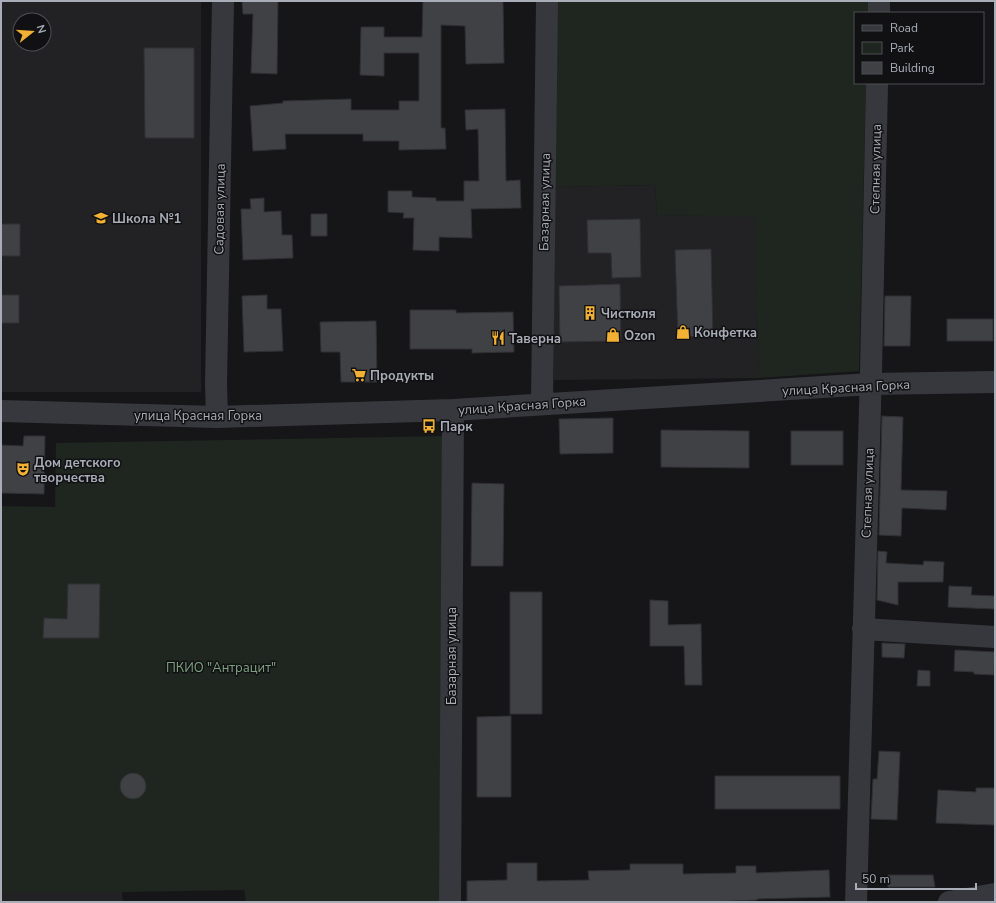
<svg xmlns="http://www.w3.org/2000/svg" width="996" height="903" font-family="'Nunito Sans',sans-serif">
<rect width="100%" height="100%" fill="#161618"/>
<path fill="#222225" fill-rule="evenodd" d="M1,1H201V392H1ZM20,20H44V44H20Z
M655,185L657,215L755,216L759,378L554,380L553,187Z
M1,892H122L123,902H1Z"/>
<path fill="#1e261f" d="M557,1H868V13H855V83H866L859,371L759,378L754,217L657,215L655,185L553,187Z
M444,436L439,902H246L244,890L122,892H1V506L55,507L56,443Z"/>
<path fill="#404145" stroke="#303034" d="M242,1H278L277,74L251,73L253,14H243Z
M423,1H503L504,63L466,64L465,26L441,25V128H445L446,149L399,150V141H363V134H285L286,149L253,151L250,106L283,103V101L351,99V110H399V101H419V53H384V76L360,75L361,27H384V37H422Z
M144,48H194V138H145Z
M505,109L506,181L520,180L521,208L471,209L472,238L439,237V251L413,250L414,218H403L404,213L388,212V191H412V197L436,198V201H464V181H479L478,129L466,130L465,110Z
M264,198V212L281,211L282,235H292L293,258L243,260L241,209H251L250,199Z
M311,214H327V236H311Z
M640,219L641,277L612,278L611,253H588L587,220Z
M1,224H20V256H1Z
M711,249L713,336L678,337L675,250Z
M620,284L621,341L560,342L559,286Z
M1,295H19V323H1Z
M267,295V309H281L283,351L244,352L242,296Z
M885,296H911L910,346H884Z
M410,310H456V313L513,312L514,352L472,353V349H410Z
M947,319H993V341H947Z
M376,321L377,382H341L340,352H321L320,322Z
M882,416L903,417L901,490L947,491L946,510L902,508L901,536L879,535Z
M613,418V453L560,454L559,419Z
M661,430L749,431V468L661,467Z
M791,431H843V465H791Z
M24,436H45L44,494L1,493V445L23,446Z
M472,483L504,484L503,566H471Z
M878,551L887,552L886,563L923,565L924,561L944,562L943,582H898V605L877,600Z
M68,584H100L99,638H43L44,618L67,619Z
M949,586L972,587L971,595L995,596V609L948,607Z
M510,592H542V714H510Z
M650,600L668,601V625L701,624L702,685H685L684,646H650Z
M882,643L905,644L904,658L882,657Z
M955,650L995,652L994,675L974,674V672L954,671Z
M918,670L930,671V686H917Z
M511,716V797H477V717Z
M879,751L900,752L897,820L871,819L873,779H877Z
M120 786a13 13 0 1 1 26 0a13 13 0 1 1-26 0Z
M715,776H840V809H715Z
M976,788H995V825L936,823L938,790L976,792Z
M507,863H537V881L589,880L588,871L630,870V864H683V874L736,873V866H756V873L829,870L830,897L757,899V900L708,902H467V881L507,880Z
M888,875H933L935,887H888Z"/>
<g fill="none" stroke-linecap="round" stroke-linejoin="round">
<path stroke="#37383d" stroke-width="22" d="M879,13V1
M542,403L547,1
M1,411L217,417L453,410L871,384L995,382
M217,417L216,384L223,1
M863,629L995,637
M450,902L453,410
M856,902L871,372L877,83
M949,902L995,894"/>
</g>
<defs>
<symbol id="school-bare" viewBox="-9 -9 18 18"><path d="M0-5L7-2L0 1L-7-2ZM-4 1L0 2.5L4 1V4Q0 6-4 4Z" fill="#f2b134" stroke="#111113" stroke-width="2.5" paint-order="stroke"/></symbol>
<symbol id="building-bare" viewBox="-9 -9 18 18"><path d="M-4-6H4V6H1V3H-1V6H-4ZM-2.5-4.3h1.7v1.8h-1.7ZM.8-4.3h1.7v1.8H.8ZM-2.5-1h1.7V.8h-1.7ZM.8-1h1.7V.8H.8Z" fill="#f2b134" stroke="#111113" stroke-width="2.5" paint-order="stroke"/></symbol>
<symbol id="shop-bare" viewBox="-9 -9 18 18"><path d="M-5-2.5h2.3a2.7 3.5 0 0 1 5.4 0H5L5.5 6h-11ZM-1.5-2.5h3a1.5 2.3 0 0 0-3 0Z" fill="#f2b134" stroke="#111113" stroke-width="2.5" paint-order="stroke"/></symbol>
<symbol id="restaurant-bare" viewBox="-9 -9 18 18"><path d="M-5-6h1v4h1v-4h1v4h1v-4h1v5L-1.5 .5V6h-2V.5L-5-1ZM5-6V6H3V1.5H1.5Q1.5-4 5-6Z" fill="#f2b134" stroke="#111113" stroke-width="2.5" paint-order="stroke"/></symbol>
<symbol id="supermarket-bare" viewBox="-9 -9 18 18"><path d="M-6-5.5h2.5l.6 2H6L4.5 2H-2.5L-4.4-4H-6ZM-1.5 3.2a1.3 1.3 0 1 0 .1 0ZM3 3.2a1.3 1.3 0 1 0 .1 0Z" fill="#f2b134" stroke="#111113" stroke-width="2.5" paint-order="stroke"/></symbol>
<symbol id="bus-bare" viewBox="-9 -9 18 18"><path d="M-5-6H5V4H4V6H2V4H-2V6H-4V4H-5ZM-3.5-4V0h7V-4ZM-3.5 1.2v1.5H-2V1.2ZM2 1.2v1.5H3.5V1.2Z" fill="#f2b134" stroke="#111113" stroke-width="2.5" paint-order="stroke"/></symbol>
<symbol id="theatre-bare" viewBox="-9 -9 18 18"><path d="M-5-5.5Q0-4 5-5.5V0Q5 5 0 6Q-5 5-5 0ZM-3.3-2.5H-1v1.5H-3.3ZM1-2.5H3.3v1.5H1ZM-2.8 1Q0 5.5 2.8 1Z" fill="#f2b134" stroke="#111113" stroke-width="2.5" paint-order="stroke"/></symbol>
</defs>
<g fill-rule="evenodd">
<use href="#school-bare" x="91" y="208" width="20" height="20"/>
<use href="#building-bare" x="580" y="303" width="20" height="20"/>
<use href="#shop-bare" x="673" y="322" width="20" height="20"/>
<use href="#shop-bare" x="603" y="325" width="20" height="20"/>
<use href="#restaurant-bare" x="488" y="328" width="20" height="20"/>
<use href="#supermarket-bare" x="349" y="365" width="20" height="20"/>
<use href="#bus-bare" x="419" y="416" width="20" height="20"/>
<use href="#theatre-bare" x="13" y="459" width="20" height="20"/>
</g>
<g text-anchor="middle" stroke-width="3" stroke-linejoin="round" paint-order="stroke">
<g font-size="13" fill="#a8adb8" stroke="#111113">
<text transform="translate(875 169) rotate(-89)" y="5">Степная улица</text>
<text transform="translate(544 202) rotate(-89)" y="5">Базарная улица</text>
<text transform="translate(219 209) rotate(-89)" y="5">Садовая улица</text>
<text transform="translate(846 387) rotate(-3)" y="5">улица Красная Горка</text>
<text transform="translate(522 405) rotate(-4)" y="5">улица Красная Горка</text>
<text x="198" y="420">улица Красная Горка</text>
<text transform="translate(867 493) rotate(-88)" y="5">Степная улица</text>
<text transform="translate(451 656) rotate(-90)" y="5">Базарная улица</text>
</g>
<g font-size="13" font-weight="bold" fill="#a8adb8" stroke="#111113" text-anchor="start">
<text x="112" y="223">Школа №1</text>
<text x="601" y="318">Чистюля</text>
<text x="694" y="337">Конфетка</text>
<text x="624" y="340">Ozon</text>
<text x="509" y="343">Таверна</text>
<text x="370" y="380">Продукты</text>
<text x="440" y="431">Парк</text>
<text x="34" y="467">Дом детского<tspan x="34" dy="15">творчества</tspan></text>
</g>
<g font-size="13" fill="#7fa381" stroke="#111113">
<text x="221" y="672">ПКИО "Антрацит"</text>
</g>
</g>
<rect width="996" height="903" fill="none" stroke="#a8adb8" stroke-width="4"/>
<rect x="854" y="12" width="130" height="72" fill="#111113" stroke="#4d4f55"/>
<rect x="862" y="25" width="20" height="6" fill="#37383d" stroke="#4d4f55"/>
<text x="890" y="32" font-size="12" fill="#a8adb8">Road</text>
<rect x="862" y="42" width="20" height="12" fill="#1e261f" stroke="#4d4f55"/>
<text x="890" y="52" font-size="12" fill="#a8adb8">Park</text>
<rect x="862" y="62" width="20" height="12" fill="#404145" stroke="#4d4f55"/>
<text x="890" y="72" font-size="12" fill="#a8adb8">Building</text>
<g transform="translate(32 32) rotate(73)"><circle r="19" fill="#111113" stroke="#4d4f55"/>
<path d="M0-3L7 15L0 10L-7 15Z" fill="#f2b134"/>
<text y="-6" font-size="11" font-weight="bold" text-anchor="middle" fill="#a8adb8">N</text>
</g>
<path d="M856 883v6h120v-6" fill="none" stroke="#a8adb8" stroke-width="2"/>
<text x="862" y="883" font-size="12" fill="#a8adb8" stroke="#111113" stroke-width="3" paint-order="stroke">50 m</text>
</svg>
